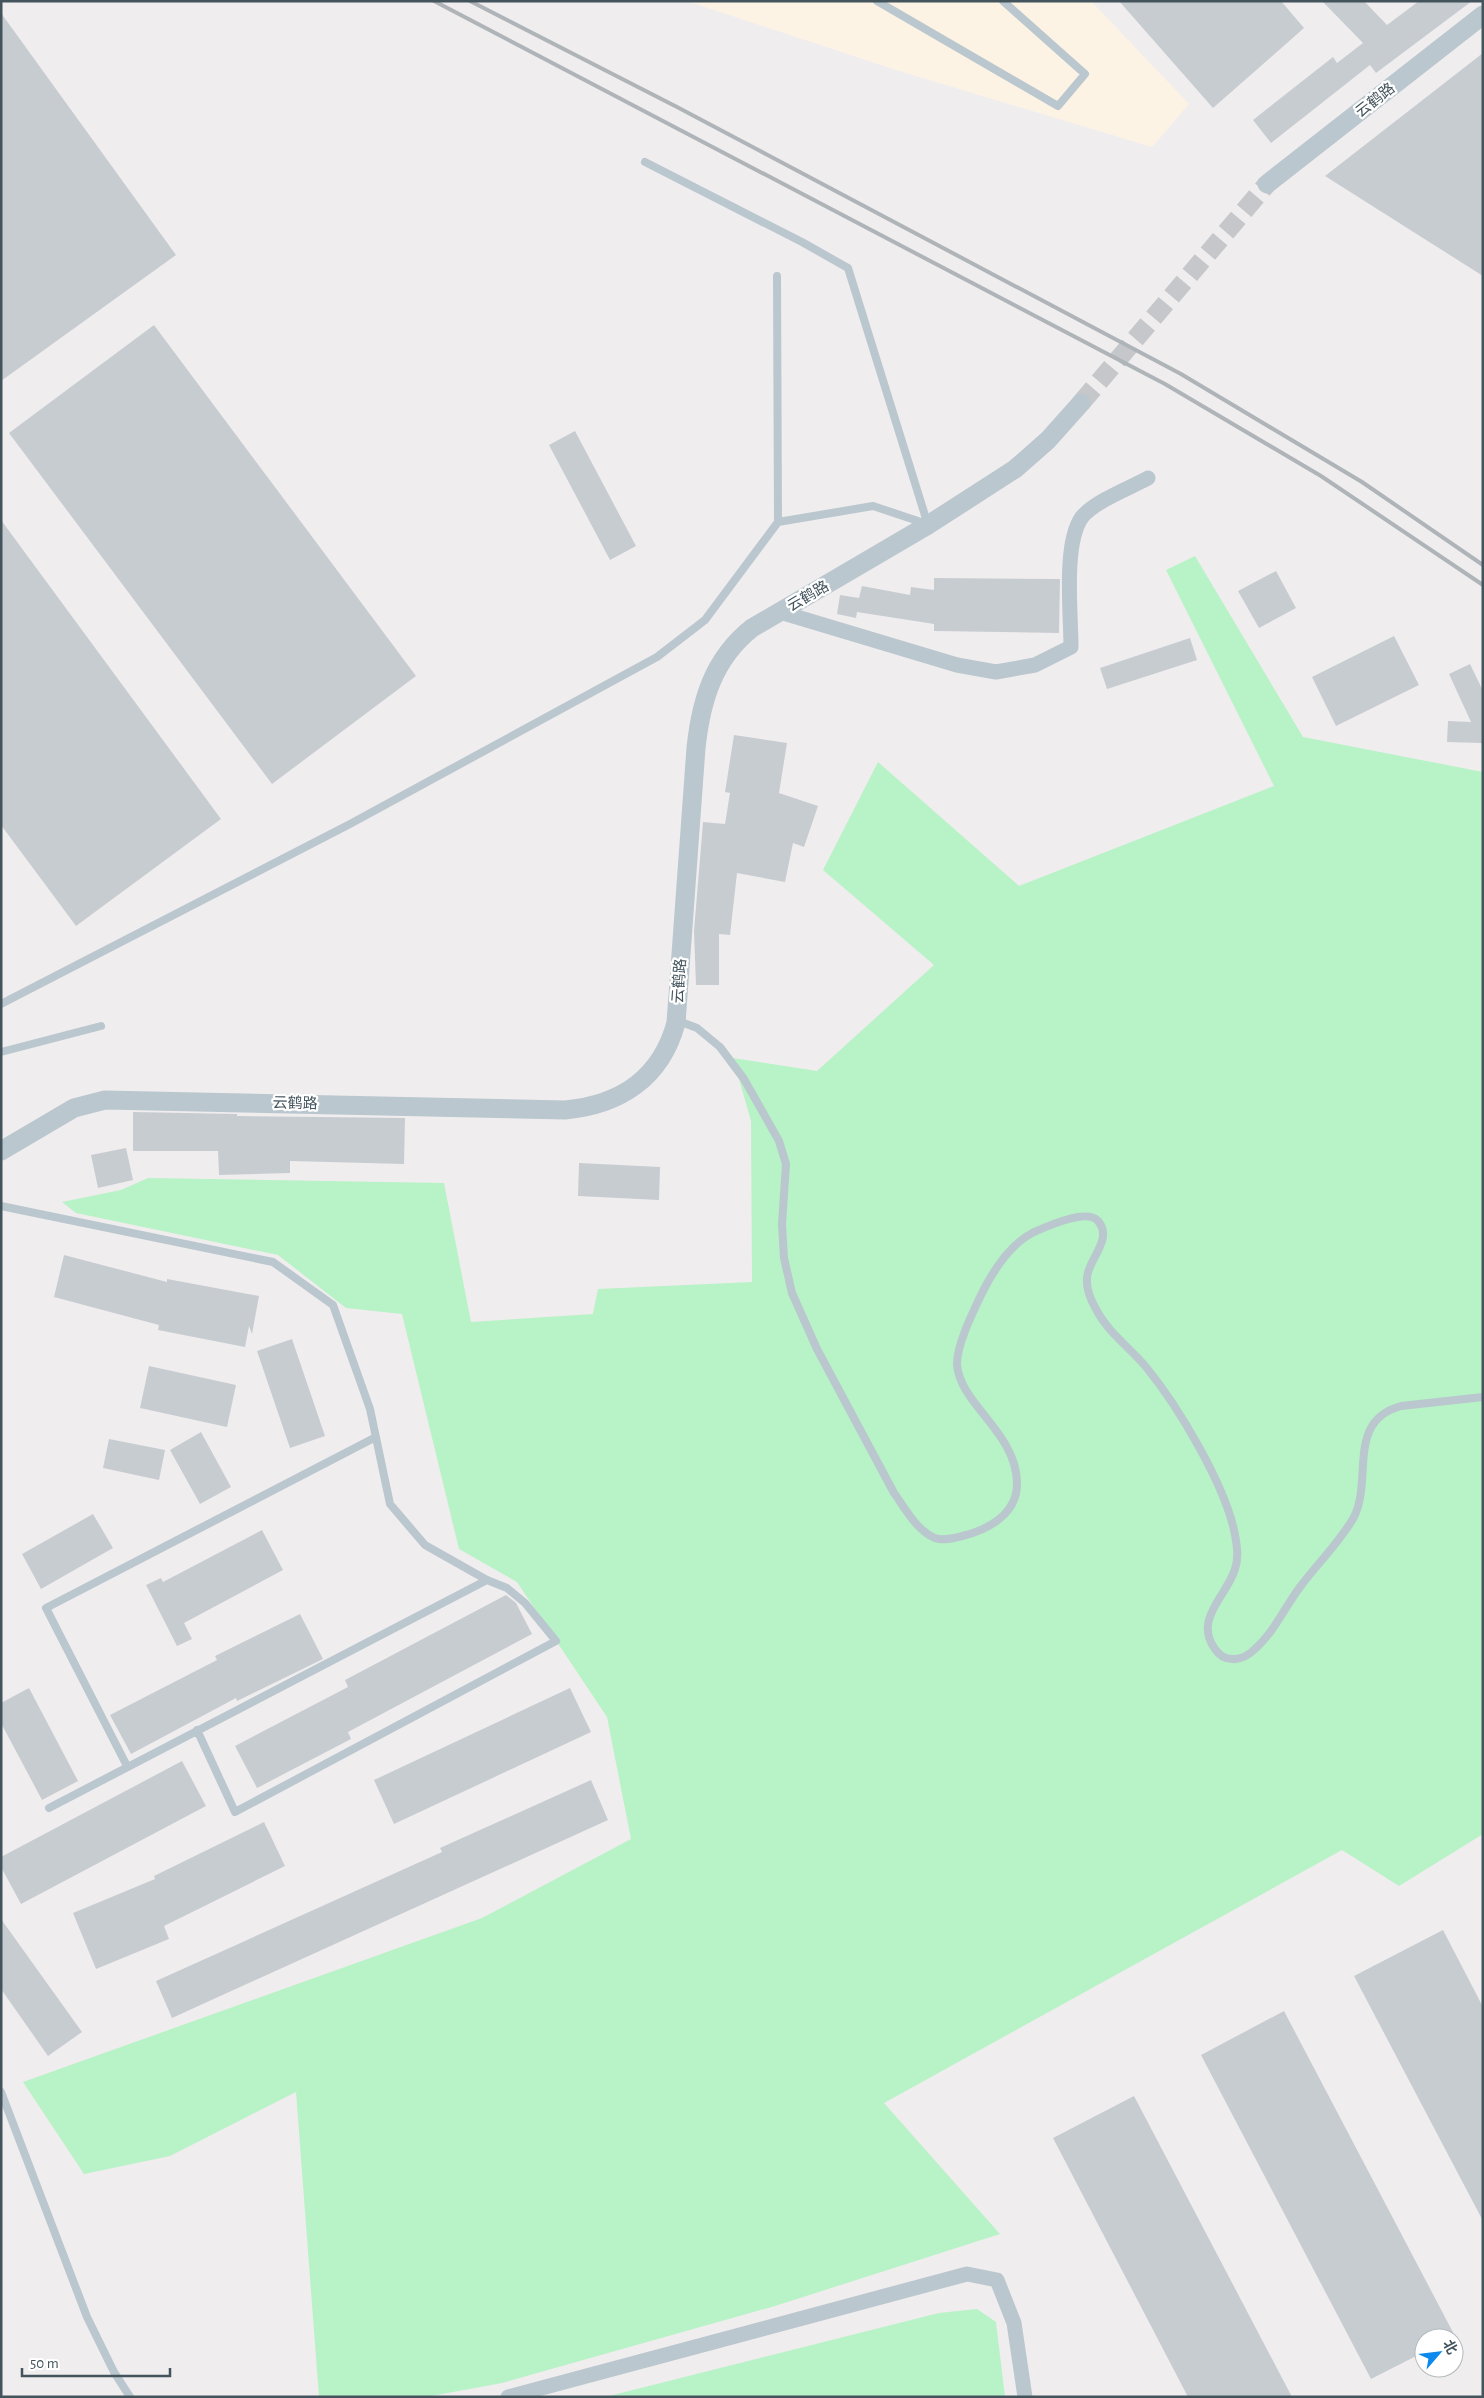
<svg xmlns="http://www.w3.org/2000/svg" width="1484" height="2398" font-family="'Alegreya Sans','Noto Sans SC',sans-serif">
<rect width="100%" height="100%" fill="#f0edee"/>
<path fill="#fdf3e5" d="M687,1H1091L1189,104L1152,147L893,69Z"/>
<path fill="#b8f2c7" d="M1195,556L1303,737L1483,772V1834L1399,1886L1342,1850L884,2103L1000,2234L775,2306L502,2383L426,2397H319L296,2092L170,2156L84,2174L23,2082L482,1918L631,1839L607,1717L517,1582L459,1549L402,1314L346,1308L278,1255L76,1213L62,1202L121,1190L148,1178L444,1183L471,1322L593,1314L592,1318L598,1289L752,1282L751,1121L733,1058L817,1071L934,965L823,870L878,762L1019,886L1274,786L1166,570Z
M977,2309L996,2322L1005,2397H605L939,2313Z"/>
<path fill="#c7ccd1" d="M1119,1H1281L1304,28L1213,108Z
M1322,1H1364L1387,25L1419,1H1472L1376,73L1370,65L1271,143L1253,120L1333,57L1337,63L1363,43Z
M1,13L176,255L1,381Z
M1483,53V276L1325,176Z
M154,325L416,676L272,784L9,433Z
M575,431L636,546L610,560L549,445Z
M1,520L221,819L76,926L1,825Z
M1276,571L1296,608L1259,628L1238,591Z
M934,578L1060,579L1059,633L934,631V624L857,612L856,618L837,614L840,595L859,598L862,586L910,595L911,587L934,590Z
M1394,636L1419,685L1336,726L1312,677Z
M1190,638L1197,660L1107,689L1100,668Z
M1470,664L1483,691V746L1481,743L1447,742L1448,721L1471,722L1449,674Z
M734,735L787,743L779,793L818,806L804,847L793,843L785,882L737,873L730,935L719,934V985H696L694,931L703,822L725,824L730,793L725,792Z
M133,1112L237,1114V1116L405,1118L404,1164L290,1161V1173L219,1175L218,1151H133Z
M126,1148L133,1180L98,1188L91,1155Z
M579,1163L660,1167L659,1200L578,1196Z
M64,1255L167,1282V1279L259,1296L252,1334L249,1326L245,1347L158,1330L159,1325L54,1297Z
M292,1339L325,1436L290,1448L257,1351Z
M149,1366L236,1385L227,1427L140,1408Z
M201,1432L231,1487L200,1504L170,1450Z
M109,1439L165,1450L159,1480L103,1468Z
M93,1514L113,1548L41,1589L22,1554Z
M262,1530L283,1570L184,1623L192,1639L177,1646L146,1585L161,1578L163,1582Z
M506,1595L516,1603L532,1634L348,1732L351,1739L257,1788L235,1746L348,1687L345,1680Z
M300,1614L323,1659L237,1701L236,1698L131,1754L110,1715L217,1660L215,1656Z
M29,1688L78,1781L42,1800L1,1723V1703Z
M570,1688L591,1732L394,1824L374,1780Z
M182,1761L206,1806L21,1904L1,1867V1857Z
M591,1780L608,1820L172,2018L156,1981L442,1852L440,1848Z
M264,1822L285,1866L164,1926L169,1939L96,1969L73,1913L155,1879L154,1876Z
M1,1919L82,2032L48,2056L1,1989Z
M1443,1930L1483,2007V2221L1354,1976Z
M1284,2011L1456,2338H1424V2352L1371,2379L1201,2055Z
M1134,2096L1292,2397H1188L1053,2138Z"/>
<g fill="none" stroke-linecap="round" stroke-linejoin="round">
<path stroke="#c5c7ca" stroke-width="19" stroke-dasharray="19 9" stroke-linecap="butt" d="M1081,403L1267,184"/>
<path stroke="#bac7ce" stroke-width="8" d="M877,1L1058,106L1085,74L1003,1
M645,162L802,242L848,268L928,525
M778,522L873,506L924,523
M1,1004L350,824L657,657L705,620L778,522L777,276
M676,1020L697,1028L720,1047L744,1079L779,1141L786,1164L782,1224L784,1258L792,1293L817,1349L894,1493C905,1508 917,1531 935,1538C943,1541 954,1538 962,1536C988,1530 1017,1514 1017,1484C1017,1432 959,1404 957,1364C957,1344 973,1312 982,1293C994,1269 1010,1244 1034,1232C1048,1226 1087,1208 1098,1221C1114,1239 1087,1261 1087,1278C1086,1290 1091,1301 1097,1311C1109,1333 1130,1348 1146,1367C1178,1406 1226,1486 1235,1535C1237,1546 1239,1558 1235,1569C1227,1596 1193,1619 1215,1649C1219,1655 1225,1659 1232,1659C1241,1660 1250,1654 1256,1648C1274,1632 1285,1607 1300,1587C1317,1564 1340,1542 1354,1517C1373,1479 1346,1421 1401,1406L1483,1397
M1,1052L101,1026
M1,1206L273,1262L333,1305L370,1409L390,1504L425,1545L487,1580L507,1588L525,1603L556,1641L235,1812L197,1730
M127,1766L46,1608L376,1437
M49,1808L487,1580
M1,2092L87,2317L114,2372L130,2397"/>
<path stroke="#bac7ce" stroke-width="15" d="M780,612L957,665L996,672L1035,665L1071,647C1071,614 1063,543 1082,517C1095,501 1130,488 1148,478
M508,2397L967,2274L997,2280L1014,2323L1025,2397"/>
<path stroke="#bac7ce" stroke-width="19" d="M1267,184L1483,15
M1,1151L74,1108L105,1100L565,1110C620,1105 661,1078 676,1023L696,748C701,701 713,659 752,628L928,525L1015,469L1048,440L1081,403"/>
<path stroke="#afb4b9" stroke-width="4" d="M434,1L1165,384L1321,476L1483,585
M470,1L677,107L1181,374L1362,482L1483,565"/>
</g>
<g text-anchor="middle" stroke-width="4.5" stroke-linejoin="round" paint-order="stroke">
<g font-size="15" fill="#44545c" stroke="#fff">
<text transform="translate(1375 100) rotate(-38)" y="5">云鹤路</text>
<text transform="translate(808 596) rotate(-30)" y="5">云鹤路</text>
<text transform="translate(679 981) rotate(-86)" y="5">云鹤路</text>
<text transform="translate(295 1103) rotate(1)" y="5">云鹤路</text>
</g>
</g>
<rect width="1484" height="2398" fill="none" stroke="#44545c" stroke-width="5"/>
<g transform="translate(1439 2353) rotate(62)"><circle r="24" fill="#ffffff" stroke="#b4bbbe"/>
<path d="M0-4L9 19L0 12L-9 19Z" fill="#0c89ec"/>
<text y="-8" font-size="14" font-weight="bold" text-anchor="middle" fill="#44545c">北</text>
</g>
<path d="M22 2368v8h148v-8" fill="none" stroke="#44545c" stroke-width="2.5"/>
<text x="30" y="2368" font-size="15" fill="#44545c" stroke="#ffffff" stroke-width="4" paint-order="stroke">50 m</text>
</svg>
